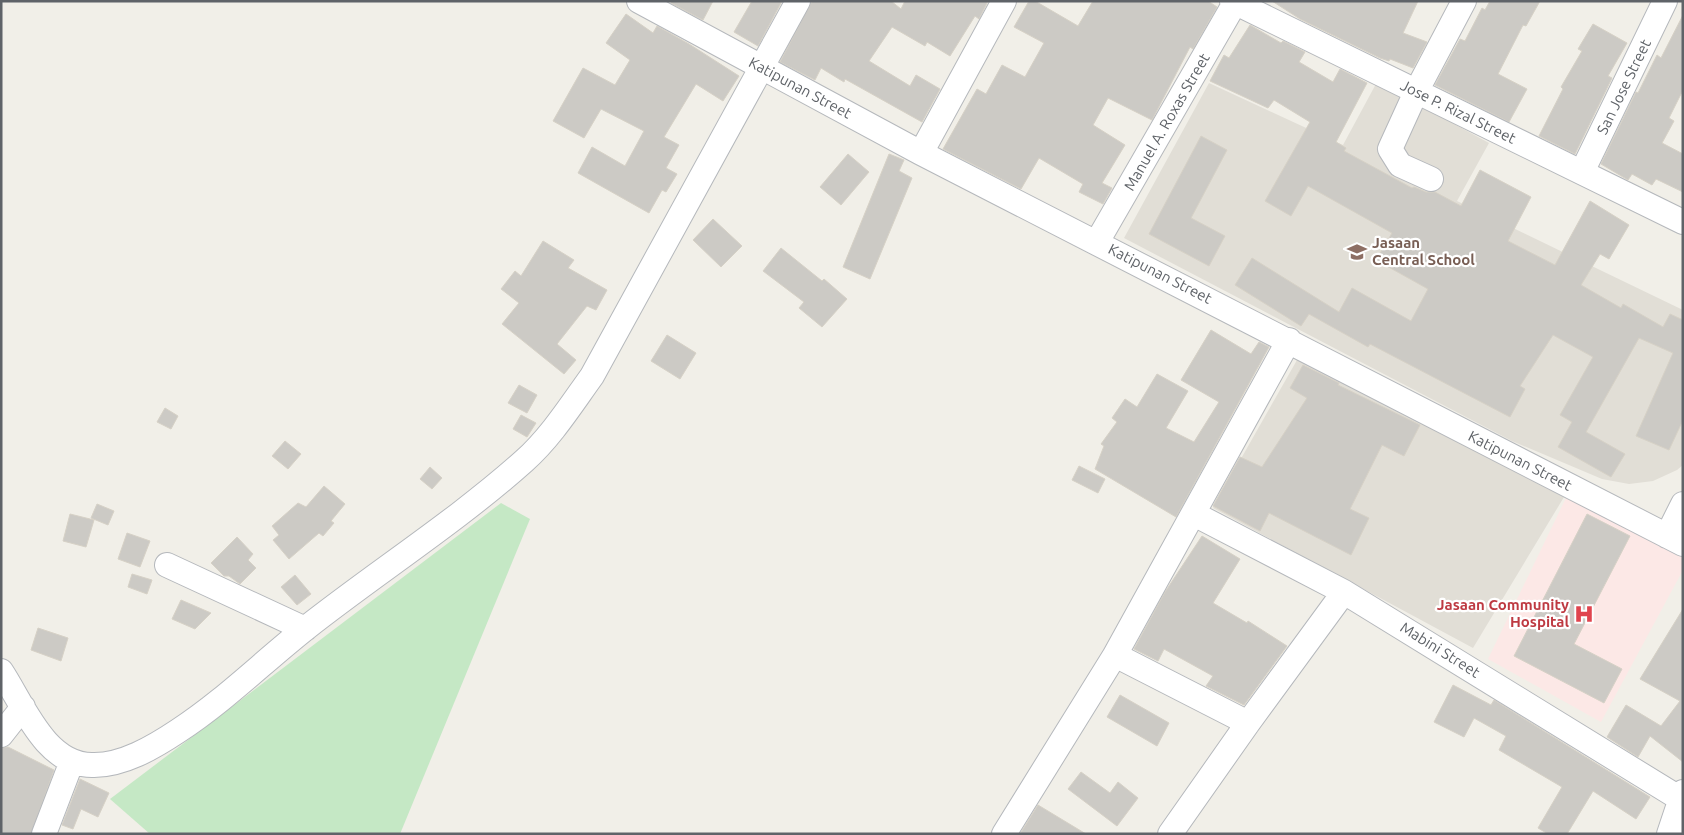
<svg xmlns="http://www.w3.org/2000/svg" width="1684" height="835" font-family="Ubuntu,sans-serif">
<rect width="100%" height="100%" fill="#f1efe8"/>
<path fill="#e1ded6" d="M1377,82L1489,143L1457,201L1683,310V465L1677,470L1653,481L1629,484L1602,479L1512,441L1124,238L1209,83L1343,145Z
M1301,353L1564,497L1473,648L1213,508Z"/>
<path fill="#fce8e6" d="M1566,498L1683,558V570L1601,722L1488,659Z"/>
<path fill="#c5e8c5" d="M501,503L530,519L400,834H150L110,799Z"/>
<path fill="#cccac5" stroke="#d6d1c6" d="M672,1H713L703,20L671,3Z
M752,1H782L758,46L734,32Z
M812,1H891L901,9L905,1H988L979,19L975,16L950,56L927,42L925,46L892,27L869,61L910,86L916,75L940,89L922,122L845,79L844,82L821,68L815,80L780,62Z
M1029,1H1035L1078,26L1093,1H1208L1217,7L1193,49L1190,47L1152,120L1108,98L1093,125L1125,145L1102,183L1112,188L1103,204L1079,192L1083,184L1039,158L1021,189L943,149L977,89L986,94L1002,65L1025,77L1044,43L1014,27Z
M1272,1H1418L1403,33L1427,42L1413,68L1390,59L1389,61L1380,58L1300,19Z
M1490,1H1540L1526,26L1523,25L1498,74L1527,89L1509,122L1435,85L1460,39L1465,41L1482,8L1485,10Z
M626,14L653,33L657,26L689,44L739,76L723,101L696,84L664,137L679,145L666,168L677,174L666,192L662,190L649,213L578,173L592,147L625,166L644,131L601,109L584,138L553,121L583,68L615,85L630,60L606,43Z
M1683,15V90L1669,118L1674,121L1662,143L1683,154V192L1656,179L1652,185L1632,174L1628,180L1601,164L1636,92L1638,93L1657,55L1661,58Z
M1593,24L1627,43L1608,76L1612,78L1575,154L1539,136L1563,89L1561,87L1582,51L1578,49Z
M1250,25L1281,43L1283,41L1305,52L1299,62L1333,82L1340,69L1367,83L1336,142L1346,148L1344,151L1412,188L1414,187L1426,192H1435L1461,206L1480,170L1531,197L1508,241L1555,265L1590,201L1629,225L1609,259L1600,254L1581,285L1621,308L1623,304L1663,327L1670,314L1683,320V420L1669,450L1636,436L1673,353L1639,338L1586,432L1625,454L1611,477L1558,447L1572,422L1560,415L1593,357L1553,335L1520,386L1525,389L1510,417L1370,344L1368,347L1309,314L1301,326L1235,285L1252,258L1339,312L1352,288L1411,321L1428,289L1376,260L1392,233L1308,186L1291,216L1265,201L1310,122L1274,100L1268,108L1210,81L1224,55L1229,58Z
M1201,136L1227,150L1191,218L1225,236L1209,266L1149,234Z
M848,154L869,172L841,205L820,187Z
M889,154L904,160L899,171L912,178L870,279L843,267Z
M713,219L742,246L721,267L693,240Z
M543,241L574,260L568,268L607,290L596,310L587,306L557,344L576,360L564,374L502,324L519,303L501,289L515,271L521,276Z
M781,248L822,281L824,279L847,299L822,327L799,308L804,302L763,271Z
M1211,330L1251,354L1259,342L1269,347L1176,517L1095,469L1104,446L1101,444L1117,422L1112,418L1125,399L1137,407L1157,374L1188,391L1166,428L1194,442L1219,402L1181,380Z
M667,335L696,353L680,379L651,361Z
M1303,365L1339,383L1338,385L1420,425L1404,456L1382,445L1350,509L1369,518L1351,555L1269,513L1260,531L1213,506L1240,457L1262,467L1307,398L1290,388Z
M519,385L537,395L527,413L508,403Z
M165,408L178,416L171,429L157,422Z
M521,415L536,423L527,437L513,429Z
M285,441L301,454L288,469L272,456Z
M1079,466L1105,479L1098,493L1072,480Z
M430,467L442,478L432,489L420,479Z
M324,486L345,504L331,521L334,523L323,536L319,533L289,559L273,540L279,535L272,526L298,503L306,507Z
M97,504L114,511L108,525L91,518Z
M70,514L94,520L86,547L63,541Z
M1587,514L1630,536L1574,644L1622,669L1604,703L1514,656Z
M127,533L150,541L140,567L118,559Z
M1202,536L1240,559L1213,603L1247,623L1248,621L1287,646L1244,705L1206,686L1213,676L1164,649L1158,661L1134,649L1165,592Z
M237,537L253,554L248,560L256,568L240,584L229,576H224L211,563Z
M132,574L152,580L147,594L128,587Z
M295,575L311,594L297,605L281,587Z
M181,600L211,613L195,629L172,619Z
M1683,609V762L1650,736L1638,757L1607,737L1626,705L1661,726L1680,701L1640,679Z
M38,628L68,638L61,661L31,650Z
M1453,685L1491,705L1494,700L1650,797L1636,819L1593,791L1567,834H1548L1538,828L1562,787L1499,750L1506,736L1474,718L1464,737L1434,722Z
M1120,695L1169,723L1157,746L1107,717Z
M8,747L54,770L31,834H1V748Z
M1081,772L1110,793L1118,782L1138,798L1117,826L1068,789Z
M80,779L109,793L98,817L81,809L73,829L62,825Z
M1038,805L1086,834H1020Z"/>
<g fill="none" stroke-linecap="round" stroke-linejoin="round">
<defs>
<path id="minor" d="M639,1L921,153L1683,544
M1232,1L1683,222
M921,153L1004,1
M1582,172L1665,1
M1431,179L1400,165L1390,149L1416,92L1464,1
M1097,242L1236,1
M1194,514L1344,592L1679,798
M1667,536L1683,504
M167,565L305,629
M1115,655L1248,723
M1,671C23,704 45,765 92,765C122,766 154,747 178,731C224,701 263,662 306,628C377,572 457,521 524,461C551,437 571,405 592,376L798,1
M1,735L23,707
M44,834L72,761
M1004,834L1115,655L1289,340
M1170,834L1248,723L1344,592
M1669,834L1683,792"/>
</defs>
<use href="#minor" stroke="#b5b8bc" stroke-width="26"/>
<use href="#minor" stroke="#fff" stroke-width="24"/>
</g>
<defs>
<symbol id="school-bare" viewBox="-9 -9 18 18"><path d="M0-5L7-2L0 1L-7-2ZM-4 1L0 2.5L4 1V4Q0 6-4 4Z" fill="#8d6e63" stroke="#fff" stroke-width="2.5" paint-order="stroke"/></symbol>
<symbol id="hospital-bare" viewBox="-9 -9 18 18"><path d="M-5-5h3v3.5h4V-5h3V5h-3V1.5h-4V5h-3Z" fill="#e0444e" stroke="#fff" stroke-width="2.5" paint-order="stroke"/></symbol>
</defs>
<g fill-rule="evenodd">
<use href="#school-bare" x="1343" y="238" width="28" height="28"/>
<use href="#hospital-bare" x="1570" y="600" width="28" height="28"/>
</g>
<g text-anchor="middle" stroke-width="4.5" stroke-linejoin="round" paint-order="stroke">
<g font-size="15" fill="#5f6368" stroke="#fff">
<text transform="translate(1624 87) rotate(-64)" y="5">San Jose Street</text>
<text transform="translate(800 88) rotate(28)" y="5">Katipunan Street</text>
<text transform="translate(1458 112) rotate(26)" y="5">Jose P. Rizal Street</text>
<text transform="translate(1167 122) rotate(-60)" y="5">Manuel A. Roxas Street</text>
<text transform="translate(1160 274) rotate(27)" y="5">Katipunan Street</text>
<text transform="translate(1520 461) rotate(27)" y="5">Katipunan Street</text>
<text transform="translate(1440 650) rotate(32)" y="5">Mabini Street</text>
</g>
<g font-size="15" font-weight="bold" fill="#785e54" stroke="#fff" text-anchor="start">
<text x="1372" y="248">Jasaan<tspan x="1372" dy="17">Central School</tspan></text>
</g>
<g font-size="15" font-weight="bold" fill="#be3a42" stroke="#fff" text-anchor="end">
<text x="1569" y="610">Jasaan Community<tspan x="1569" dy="17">Hospital</tspan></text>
</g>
</g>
<rect width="1684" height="835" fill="none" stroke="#5f6368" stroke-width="5"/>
</svg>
